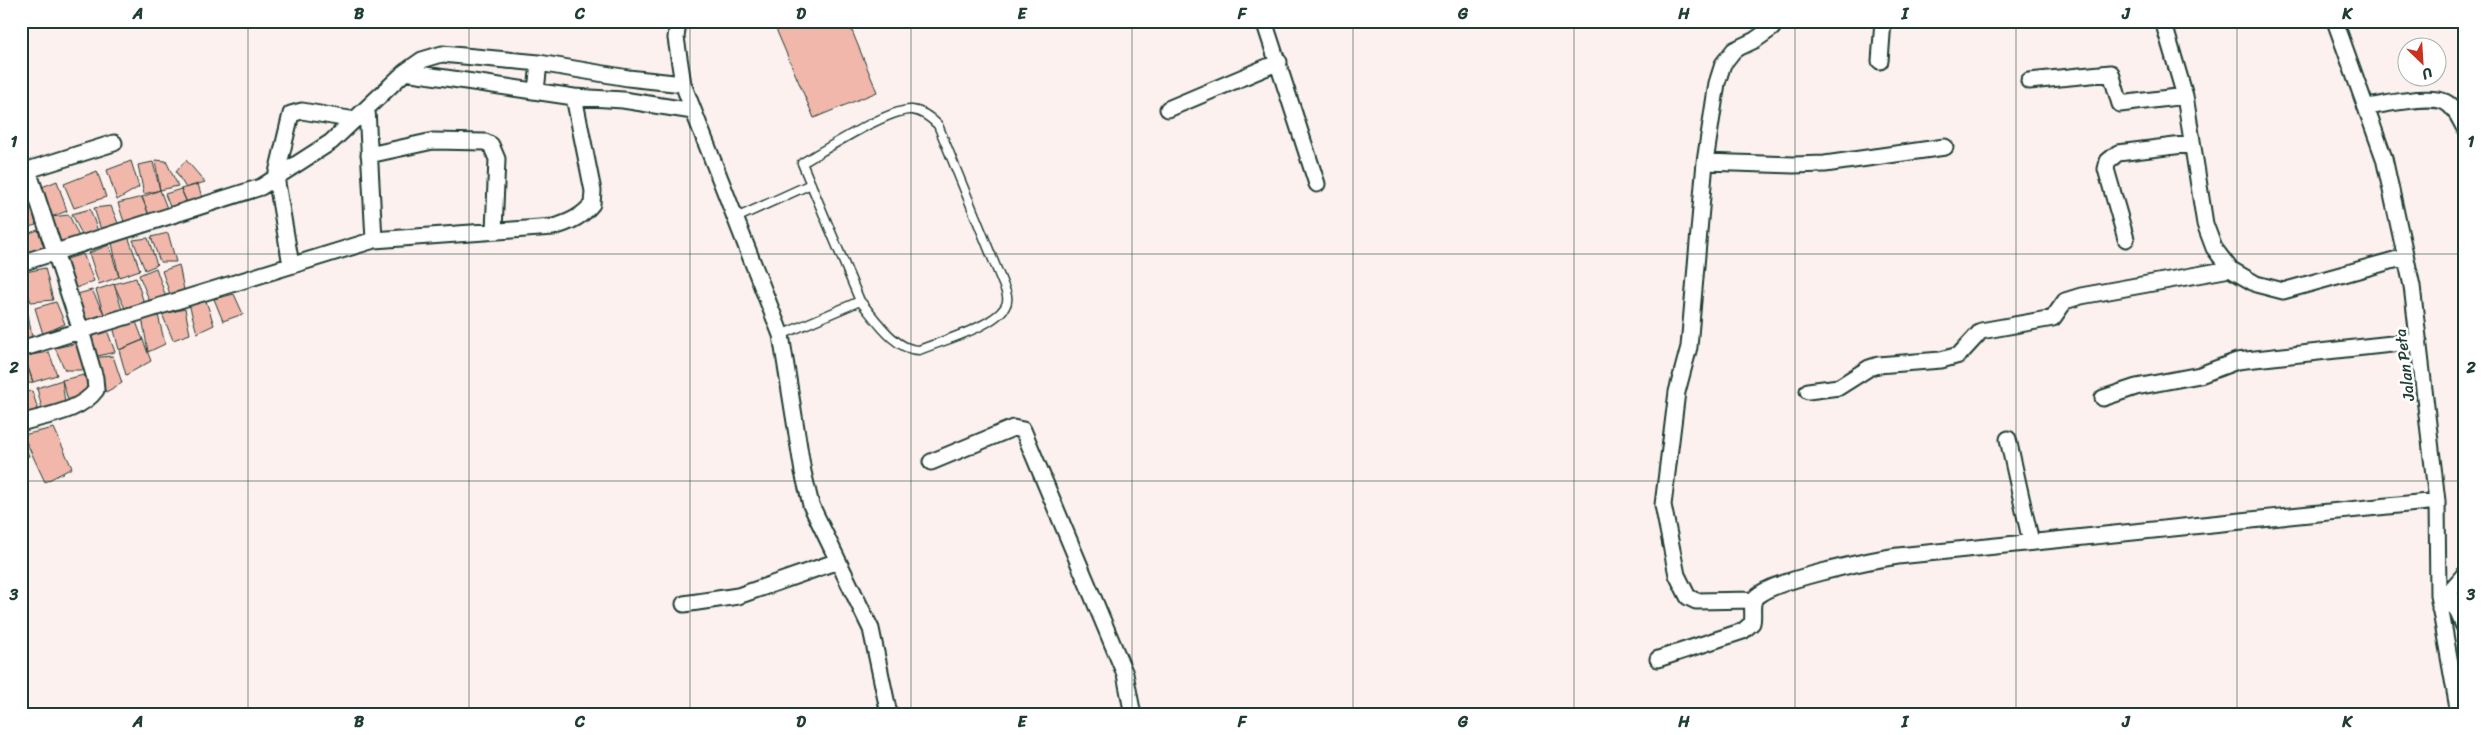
<svg xmlns="http://www.w3.org/2000/svg" width="2485" height="735" font-family="Sriracha,sans-serif">
<rect width="100%" height="100%" fill="#fcf1ee"/>
<filter id="ink" filterUnits="userSpaceOnUse"><feTurbulence type="fractalNoise" baseFrequency=".02" numOctaves="2"/><feDisplacementMap in="SourceGraphic" scale="10" xChannelSelector="R" yChannelSelector="G"/><feConvolveMatrix kernelMatrix="1 2 1 2 8 2 1 2 1" color-interpolation-filters="sRGB"/></filter>
<g filter="url(#ink)">
<path fill="#f1b7ab" stroke="#1f3d34" d="M848,21L877,92L814,118L776,29Z
M155,160L166,161L178,186L160,190Z
M186,160L205,182L186,188L176,172Z
M131,161L139,187L117,200L107,170Z
M153,162L160,190L144,194L138,165Z
M97,171L106,197L74,208L64,184Z
M57,181L67,211L51,217L42,187Z
M198,184L203,201L188,205L181,189Z
M181,189L188,205L170,207L165,194Z
M160,190L168,211L150,218L142,197Z
M142,197L150,218L125,225L118,203Z
M30,198L36,225L21,229V199Z
M111,206L120,228L102,233L94,208Z
M90,209L99,234L84,239L72,214Z
M69,215L80,239L59,247L51,217Z
M38,230L45,250L21,257V236Z
M168,233L176,262H160L151,237Z
M128,236L140,270L119,277L112,243Z
M148,238L157,265L145,270L133,240Z
M109,245L119,277L99,284L89,253Z
M83,254L94,281L73,289L67,259Z
M179,265L184,290L171,297L162,271Z
M45,268L53,300L31,302L21,273Z
M156,268L167,300L150,302L139,275Z
M136,278L145,306L127,313L114,284Z
M114,284L122,310L104,314L96,290Z
M92,290L104,314L85,321L74,295Z
M234,294L243,314L223,321L214,299Z
M206,301L214,325L197,333L189,304Z
M56,302L65,324L43,334L35,308Z
M185,309L190,334L173,340L162,314Z
M157,311L165,344L148,352L142,317Z
M28,314L32,337L21,339V315Z
M133,314L143,340L119,350L113,326Z
M107,330L115,352L89,358L85,334Z
M143,340L151,361L126,375L119,350Z
M78,343L86,370H65L55,348Z
M49,352L57,375L33,382L24,356Z
M24,356L33,382L21,386V357Z
M113,356L122,383L106,392L89,358Z
M84,375L90,391L69,403L62,380Z
M62,380L65,403L42,409L37,388Z
M32,391L38,409L21,416V393Z
M54,428L72,468L45,482L23,435Z
M21,435L29,456L21,460Z"/>
<g fill="none" stroke-linecap="round" stroke-linejoin="round">
<defs>
<path id="lane" d="M736,218L811,184
M781,335L860,301L802,163C825,150 889,108 912,110C923,111 931,118 938,125L1005,289C1007,295 1009,301 1005,307C993,327 941,341 919,350C894,350 875,318 860,301"/>
<path id="street" d="M678,21L676,38L683,84L781,335L803,472L811,505L871,629L889,714
M1264,21L1317,184
M2163,21L2185,96L2205,224L2214,248L2230,269L2256,284L2283,291L2405,257
M2335,21L2384,158L2412,286L2437,501L2438,595L2459,714
M1880,61L1883,21
M2029,81L2111,73L2120,104L2185,96
M536,91L539,63
M574,97L623,100L693,111
M2366,107C2384,105 2429,94 2445,102C2455,107 2459,118 2464,127
M367,109L374,240
M1168,109L1279,62
M369,155L433,141L485,142L491,145L497,159L494,231
M1705,162L1793,165L1825,164L1945,147
M2126,239L2106,169L2108,161L2118,153L2191,144
M21,263L261,187L331,142L405,72L422,60L442,54L539,63L628,78L683,84
M291,265L276,177L291,114L302,111L355,120
M21,349L374,240L553,227C569,223 582,217 592,204L593,191L574,97L405,72
M1808,391L1839,387L1869,368L1878,365L1941,360L1959,355L1981,331L2053,318L2065,301L2081,296L2230,269
M2103,398L2136,387L2200,375L2237,361L2419,341
M21,423C46,415 80,412 96,390L95,378L81,331L28,170L114,143
M2008,439L2031,542
M931,462L1013,428L1023,430L1125,674L1132,710L1131,714
M1754,600L1696,601L1688,597L1677,575L1663,505L1677,392L1689,347L1705,162L1717,83L1723,64L1734,50L1755,40L1772,28L1777,21
M2453,602L2450,591L2464,575
M684,604L738,596L838,561
M2440,609L2453,602L2464,626
M1658,659L1743,631L1752,623C1754,616 1751,607 1754,600C1760,582 1877,559 1898,556L2437,501"/>
</defs>
<use href="#lane" stroke="#1f3d34" stroke-width="11"/>
<use href="#street" stroke="#1f3d34" stroke-width="19"/>
<use href="#lane" stroke="#fff" stroke-width="8"/>
<use href="#street" stroke="#fff" stroke-width="15"/>
</g>
</g>
<path fill="none" stroke="#1f3d34" stroke-width="1" stroke-opacity="0.55" d="M248,21V714M469,21V714M690,21V714M911,21V714M1132,21V714M1353,21V714M1574,21V714M1795,21V714M2016,21V714M2237,21V714M21,254H2464M21,481H2464"/>
<g text-anchor="middle" stroke-width="5" stroke-linejoin="round" paint-order="stroke">
<g font-size="16" fill="#1f3d34" stroke="#fff">
<text transform="translate(2404 365) rotate(-97)" y="6">Jalan Peta</text>
</g>
</g>
<rect width="2485" height="735" fill="none" stroke="#fff" stroke-width="55"/>
<g transform="translate(2422 62) rotate(155)"><circle r="24" fill="#ffffff" stroke="#a5b1ae"/>
<path d="M0-4L9 19L0 12L-9 19Z" fill="#c8321e"/>
<text y="-8" font-size="14" font-weight="bold" text-anchor="middle" fill="#1f3d34">U</text>
</g>
<rect x="28" y="28" width="2430" height="680" fill="none" stroke="#1f3d34" stroke-width="2"/>
<g font-size="16" text-anchor="middle" font-weight="bold" fill="#1f3d34">
<text x="138" y="19">A</text>
<text x="359" y="19">B</text>
<text x="580" y="19">C</text>
<text x="801" y="19">D</text>
<text x="1022" y="19">E</text>
<text x="1242" y="19">F</text>
<text x="1463" y="19">G</text>
<text x="1684" y="19">H</text>
<text x="1905" y="19">I</text>
<text x="2126" y="19">J</text>
<text x="2347" y="19">K</text>
<text x="14" y="147">1</text>
<text x="2471" y="147">1</text>
<text x="14" y="373">2</text>
<text x="2471" y="373">2</text>
<text x="14" y="600">3</text>
<text x="2471" y="600">3</text>
<text x="138" y="727">A</text>
<text x="359" y="727">B</text>
<text x="580" y="727">C</text>
<text x="801" y="727">D</text>
<text x="1022" y="727">E</text>
<text x="1242" y="727">F</text>
<text x="1463" y="727">G</text>
<text x="1684" y="727">H</text>
<text x="1905" y="727">I</text>
<text x="2126" y="727">J</text>
<text x="2347" y="727">K</text>
</g>
</svg>
